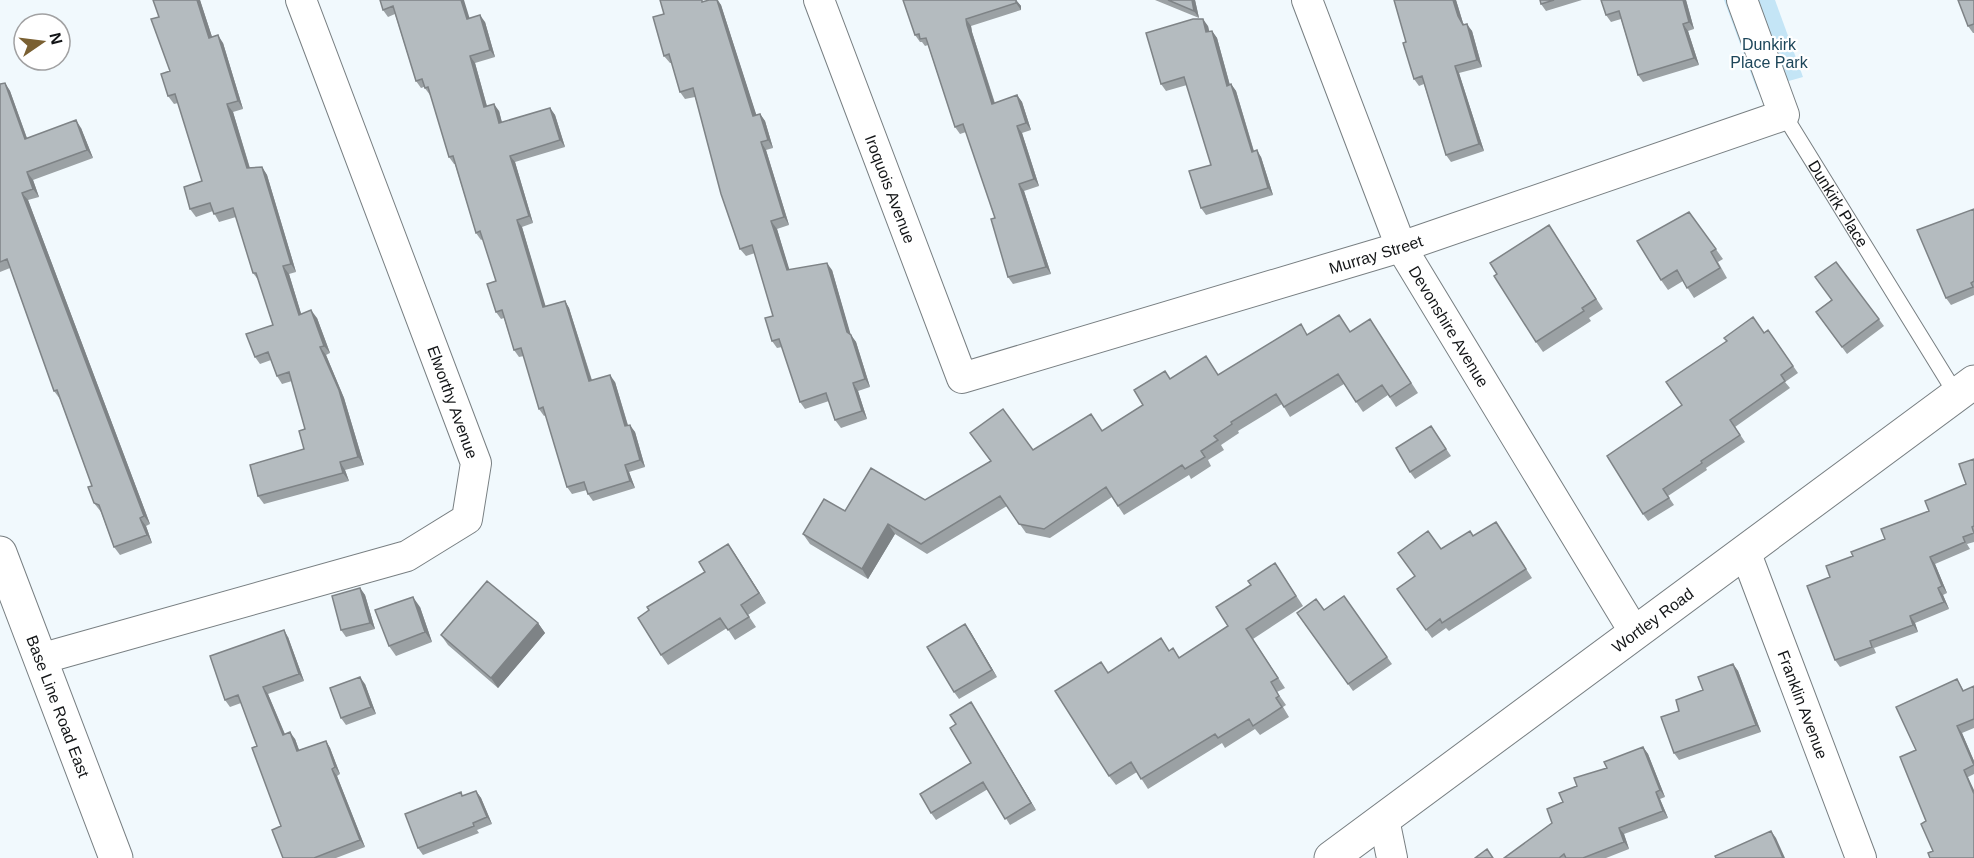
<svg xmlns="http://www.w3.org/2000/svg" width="1974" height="858" font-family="Helvetica,sans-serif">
<rect width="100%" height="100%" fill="#f1f9fd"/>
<path fill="#c4e5f6" d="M1724,0H1775L1803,77L1757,90Z"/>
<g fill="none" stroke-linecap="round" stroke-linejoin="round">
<defs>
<g id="service">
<path id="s1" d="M1784,115L1956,394"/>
</g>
<g id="minor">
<path id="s2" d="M819,0L962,378L1401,247L1784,115L1742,0"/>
<path id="s3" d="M1307,0L1401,247L1635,633"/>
<path id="s4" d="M1745,551L1861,858"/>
<path d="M40,659L407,556L467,519L476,463L301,0"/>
<path d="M1384,819L1392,858"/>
</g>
<g id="tertiary">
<path id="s5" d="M0,553L116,858"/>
<path id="s6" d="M1331,858L1974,382"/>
</g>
</defs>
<use href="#service" stroke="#787f82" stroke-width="17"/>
<use href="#minor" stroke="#787f82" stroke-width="32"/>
<use href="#tertiary" stroke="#787f82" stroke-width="35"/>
<use href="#service" stroke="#fff" stroke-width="15"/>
<use href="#minor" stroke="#fff" stroke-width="30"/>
<use href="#tertiary" stroke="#fff" stroke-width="33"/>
</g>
<path fill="#9ba1a4" d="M200,0L212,37L223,43L243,109L233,112L250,168L262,167L267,175L296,272L289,274L301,314L317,318L330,353L326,355L344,398L364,465L345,470L349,481L264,504L258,496L304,449L305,429L292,381L282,384L277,376L271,360L260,364L255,357L273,325L259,281L253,273L236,217L219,222L213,211L196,217L190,209L202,181L178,103L174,104L168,96L170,71L159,17Z
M380,0L470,18L485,22L495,57L475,63L487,106L499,111L502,123L550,108L555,115L565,147L515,162L533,223L522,227L545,307L565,301L569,308L592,380L615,382L628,425L635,432L645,467L629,472L635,488L593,501L588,494L587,490L572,494L567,487L546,415L544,416L539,409L524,356L519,357L514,350L504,318L501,319L496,312V281L483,239L481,240L476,233L455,164H454L449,157L431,95H430L424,87L421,88L416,81L395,14L388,17L383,10Z
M709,0H718L721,5L756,115L760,114L765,121L773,148L766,150L789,225L777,229L789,270H832L850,334L856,342L870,387L858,391L867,419L841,428L835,420L829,401L805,409L800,402L782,347L777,348L772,341L773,316L755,253L746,256L740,249L695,97L685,99L680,92L672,63H670L664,56V14Z
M1016,0L1021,6V10L971,26L972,32L995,103L1017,95L1022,102L1031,130L1022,133L1039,186L1024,191L1051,274L1013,284L1008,277L995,218L966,132L960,134L955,127L928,45L925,46L922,42H920L915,35Z
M1155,0H1195L1199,18Z
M1394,0H1456L1463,23L1472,31L1482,67L1459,73L1484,151L1451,162L1446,155L1424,84L1419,86L1414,79L1406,42Z
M1540,0H1582L1546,11L1541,4Z
M1601,0H1686L1694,29L1688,31L1699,65L1643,82L1638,75L1621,19L1611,22L1606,15Z
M1974,0V33H1973L1968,26Z
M1208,26L1209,32L1212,31L1217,38L1230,85L1231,84L1236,91L1254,151L1261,157L1273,195L1206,215L1201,208L1211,165L1187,85L1166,91L1161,84Z
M5,83L10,91L27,138L81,128L93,158L33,180L39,197L28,200L150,524L146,526L152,543L120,555L114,547L101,512L94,503L92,486L60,399L54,391L10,268L0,272V84Z
M1974,209V295L1951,305L1946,298Z
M1689,212L1723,259L1718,262L1727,278L1694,298L1683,281L1668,290L1661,280Z
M1549,225L1603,309L1589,318L1591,321L1543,352L1536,342L1497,274Z
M1836,262L1884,326L1847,354L1816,312L1831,300Z
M1370,319L1418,393L1396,407L1388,395L1363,412L1344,384L1290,417L1282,404L1238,431L1239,433L1221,445L1224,450L1208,460L1211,466L1191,479L1189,475L1124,515L1112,497L1050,538L1026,533L1007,506L927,554L895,534L868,579L810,544L803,534L845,511L925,500L1033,450L1102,431L1143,405L1170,379L1219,375L1308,335L1350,332Z
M1768,330L1798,373L1785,382L1790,388L1735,427L1745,442L1706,468L1707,470L1668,496L1674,505L1648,521L1643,514L1682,405Z
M1431,426L1451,456L1415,479L1410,472Z
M1974,459V542L1967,544L1970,549L1935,564L1947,593L1943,595L1949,609L1915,623L1918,632L1874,648L1876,653L1840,667L1835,660L1830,577L1853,556L1885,539L1929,511L1966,484Z
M1502,531L1532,578L1449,631L1446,628L1432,638L1397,589L1415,576L1441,549L1474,536Z
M728,544L766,603L748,615L756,627L735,640L727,628L668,665L661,655L649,610L705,572Z
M1275,563L1303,606L1253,639L1285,688L1277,692L1286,705L1283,707L1289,717L1260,735L1255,729L1225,748L1222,743L1148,789L1137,772L1116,785L1109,776L1108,672L1169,650L1179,658L1228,626L1251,585Z
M360,588L365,595L375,629L346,637L341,630Z
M1344,596L1392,664L1353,691L1297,613L1324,610Z
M420,607L432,642L396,656L389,646Z
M538,623L545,633L498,688L448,645L441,635Z
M970,631L997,677L959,699L954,692Z
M288,637L304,681L268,694L285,734L295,739L299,750L326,741L330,748L340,774L337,776L365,847L336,858H283L281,826L257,746L241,703L230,707L225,700Z
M1733,664L1738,671L1761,732L1679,760L1674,753L1679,711Z
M1957,679L1964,691L1974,686V728L1962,733L1974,761V774L1968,777L1933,851L1926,821L1916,750Z
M365,684L376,714L346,725L341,718Z
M971,702L1036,810L1010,825L988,789L936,820L931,813L971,763L956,724Z
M1643,747L1648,754L1665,797L1660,799L1668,818L1624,834L1629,849L1606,858H1504L1552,823L1563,802L1577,786Z
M476,791L481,798L492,824L477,830L479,833L423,855L418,848L463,796Z"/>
<path fill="#7e8386" d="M197,0H200L215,46L209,38Z
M461,0H464L472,26L467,19Z
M717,0L721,5L759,123L753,116Z
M1016,0L1021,6V10L1016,3Z
M1192,0H1195L1199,18L1194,11Z
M1453,0H1456L1463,23L1468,32L1458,16Z
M1683,0H1686L1694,29L1689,22Z
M480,15L485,22L495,57L490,50Z
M966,19L971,26L972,32L997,111L992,104L967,25Z
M1203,19L1208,26L1211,39L1206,32Z
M1467,24L1472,31L1482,67L1477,60Z
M1683,24L1688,31L1699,65L1694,58Z
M1212,31L1217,38L1232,93L1227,86Z
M218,35L223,43L243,109L238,101Z
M470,56L475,63L489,114L484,107Z
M1455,66L1459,73L1484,151L1479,144Z
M5,83L10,91L30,147L25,139Z
M1231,84L1236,91L1256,159L1252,152Z
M1017,95L1022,102L1031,130L1026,123Z
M227,104L233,112L252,176L247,168Z
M494,104L499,111L504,130L499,123Z
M550,108L555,115L565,147L560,140Z
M760,114L765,121L773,148L768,140Z
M76,120L81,128L93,158L87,150Z
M1017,126L1022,133L1039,186L1034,179Z
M761,142L766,150L789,225L784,217Z
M1257,150L1261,157L1273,195L1268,188Z
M510,156L515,162L533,223L529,216Z
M262,167L267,175L296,272L291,264Z
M27,172L33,180L39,197L33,189Z
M1019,184L1024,191L1051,274L1046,267Z
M22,193L28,200L150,524L144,516Z
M517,220L522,227L548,314L543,307Z
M771,221L777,229L792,278L787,270Z
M827,263L832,270L852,339L847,332Z
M283,266L289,274L304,323L299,315Z
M565,301L569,308L594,388L589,381Z
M311,310L317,318L330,353L324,346Z
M851,335L856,342L870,387L865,379Z
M320,347L326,355L344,398L364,465L358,457Z
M610,375L615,382L630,433L625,426Z
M853,383L858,391L867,419L862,411Z
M630,425L635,432L645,467L640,460Z
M340,462L345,470L349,481L343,473Z
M625,465L629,472L635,488L630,481Z
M140,518L146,526L152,543L147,535Z
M888,524L895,534L868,579L862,569Z
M728,544L735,554L766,603L759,593Z
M1930,557L1935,564L1947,593L1942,586Z
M360,588L365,595L375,629L370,623Z
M1938,588L1943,595L1949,609L1944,602Z
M413,597L420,607L432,642L425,632Z
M1910,616L1915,623L1918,632L1913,625Z
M538,623L545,633L498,688L491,678Z
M965,624L970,631L997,677L992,670Z
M284,630L288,637L304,681L299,674Z
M1733,664L1738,671L1761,732L1756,725Z
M360,677L365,684L376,714L371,707Z
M263,687L268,694L288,742L283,735Z
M971,702L975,709L1036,810L1031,803Z
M1957,726L1962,733L1974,761V765Z
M290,732L295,739L302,758L297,751Z
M326,741L330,748L340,774L335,767Z
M1643,747L1648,754L1665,797L1660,790Z
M332,769L337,776L365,847L360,840Z
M1964,770L1968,777L1974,790V794Z
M476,791L481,798L492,824L487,817Z
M1656,792L1660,799L1668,818L1663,811Z
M1619,828L1624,834L1629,849L1624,842Z
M1771,831L1776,838L1785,858H1783Z"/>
<path fill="#b4bbbf" stroke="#7e8386" stroke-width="1.5" d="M153,0H197L209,38L218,35L238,101L227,104L247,168L262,167L291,264L283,266L299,315L311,310L324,346L320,347L339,390L358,457L340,462L343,473L258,496L250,465L304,449L299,431L305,429L289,372L277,376L268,352L255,357L246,334L273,325L256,273H253L233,208L214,214L210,203L190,209L184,187L202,181L175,94L168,96L161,74L170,71L151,19L159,17Z
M380,0H461L467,19L480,15L490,50L470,56L484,107L494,104L499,123L550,108L560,140L510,156L529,216L517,220L543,307L565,301L589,381L610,375L625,426L630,425L640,460L625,465L630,481L588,494L584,482L567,487L543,407L539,409L521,348L514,350L502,310L496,312L487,284L496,281L480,231L476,233L453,156L449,157L428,87L425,88L422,79L416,81L393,6L383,10Z
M660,0H702V2L709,0H717L753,116L760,114L768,140L761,142L784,217L771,221L787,270L827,263L847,332L851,335L865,379L853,383L862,411L835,420L826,393L800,402L779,339L772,341L765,318L773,316L752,245L740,249L721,194L693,88L680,92L669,54L664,56L653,17L664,14Z
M903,0H1016V3L966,19L967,25L992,104L1017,95L1026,123L1017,126L1034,179L1019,184L1046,267L1008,277L991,219L995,218L963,124L955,127L926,38L920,39L919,34L915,35Z
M1168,0H1192L1194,11Z
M1394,0H1453L1458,16L1463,25L1467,24L1477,60L1455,66L1479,144L1446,155L1422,76L1414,79L1403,43L1406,42Z
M1540,0H1554L1541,4Z
M1601,0H1683L1689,22L1683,24L1694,58L1638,75L1619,11L1606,15Z
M1958,0H1974V24L1968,26Z
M1193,19H1203L1206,32L1212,31L1227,86L1231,84L1252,152L1257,150L1268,188L1201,208L1189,171L1211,165L1184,77L1161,84L1146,33Z
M5,83L25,139L76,120L87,150L27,172L33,189L22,193L144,516L140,518L147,535L114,547L99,505L94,503L88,487L92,486L57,390L54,391L7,259L0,262V84Z
M1974,209V281L1971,283L1973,287L1946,298L1917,230Z
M1689,212L1716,249L1711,252L1720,268L1687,288L1677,270L1661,280L1637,241Z
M1549,225L1596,299L1582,308L1584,311L1536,342L1494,276L1497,274L1490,263Z
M1836,262L1879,319L1842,347L1816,312L1832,300L1815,277Z
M1339,315L1350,332L1370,319L1411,383L1390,397L1382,385L1356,402L1338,374L1284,407L1276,394L1231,422L1232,424L1214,436L1218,440L1201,451L1205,457L1185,469L1182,465L1118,506L1106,487L1044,529L1019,524L1000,496L921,544L888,524L862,569L803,534L824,499L845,511L871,468L925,500L991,461L970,433L1003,409L1033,450L1091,414L1102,431L1143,405L1134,390L1165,371L1170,379L1206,356L1218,375L1301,324L1307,335Z
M1753,317L1764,333L1768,330L1793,366L1781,375L1785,381L1730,420L1740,435L1701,461L1702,463L1663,489L1669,498L1643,514L1607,456L1682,405L1666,382L1727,341L1724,338Z
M1431,426L1446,449L1410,472L1396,448Z
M1974,459V526L1972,527L1974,533L1963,537L1965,542L1930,557L1942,586L1938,588L1944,602L1910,616L1913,625L1870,641L1872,647L1835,660L1807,586L1830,577L1826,566L1853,556L1851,552L1885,539L1881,529L1929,511L1925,501L1966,484L1959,464Z
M1496,522L1526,569L1442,623L1440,619L1426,630L1397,589L1415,576L1398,553L1428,531L1441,549L1470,531L1473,536Z
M728,544L759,593L741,605L749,617L728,630L720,618L661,655L638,618L649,610L647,607L705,572L699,562Z
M1275,563L1296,596L1246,629L1278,678L1271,682L1279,696L1276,698L1282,707L1253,726L1249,719L1218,738L1215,734L1141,779L1131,762L1109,776L1055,691L1101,662L1108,673L1161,638L1169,651L1173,648L1179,658L1228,626L1216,607L1251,585L1248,581Z
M487,581L538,623L491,678L441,635Z
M360,588L370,623L341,630L332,596Z
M1344,596L1387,657L1348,684L1297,613L1316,599L1324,610Z
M413,597L425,632L389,646L375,610Z
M965,624L992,670L954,692L927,647Z
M284,630L299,674L263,687L283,735L290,732L297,751L326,741L335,767L332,769L360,840L314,858H283L272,830L281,826L252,748L257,746L238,695L225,700L210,656Z
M1733,664L1756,725L1674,753L1661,717L1679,711L1676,700L1703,690L1698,677Z
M360,677L371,707L341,718L330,688Z
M1957,679L1963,691L1974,686V719L1957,726L1974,765L1964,770L1974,794V858H1930L1928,853L1933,851L1921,824L1926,821L1900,757L1916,750L1896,707Z
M971,702L1031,803L1005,819L983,782L931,813L920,794L971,763L950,728L956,724L950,715Z
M1643,747L1660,790L1656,792L1663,811L1619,828L1624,842L1583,858H1566L1564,854L1559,858H1504L1552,823L1547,809L1563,802L1559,793L1577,786L1574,778L1607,768L1604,762Z
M476,791L487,817L473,823L474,826L418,848L405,814L461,792L462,796Z
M1771,831L1783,858H1716L1715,856Z
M1487,849L1493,858H1475Z"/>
<g text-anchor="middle" stroke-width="4.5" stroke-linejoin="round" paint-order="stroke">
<g font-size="16" fill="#1d465a" stroke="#fff">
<text x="1769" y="50">Dunkirk<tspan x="1769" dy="18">Place Park</tspan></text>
</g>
<g font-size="16" fill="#131517" stroke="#fff">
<text dy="6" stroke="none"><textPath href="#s2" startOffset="202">Iroquois Avenue</textPath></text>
<text dy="6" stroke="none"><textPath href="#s1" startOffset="104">Dunkirk Place</textPath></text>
<text dy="6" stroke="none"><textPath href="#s2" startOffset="836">Murray Street</textPath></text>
<text dy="6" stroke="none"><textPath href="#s3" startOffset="357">Devonshire Avenue</textPath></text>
<text transform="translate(453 402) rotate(70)" y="6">Elworthy Avenue</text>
<text dy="6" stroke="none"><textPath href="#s6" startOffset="400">Wortley Road</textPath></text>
<text dy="6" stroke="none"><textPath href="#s4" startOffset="164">Franklin Avenue</textPath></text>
<text dy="6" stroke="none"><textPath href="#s5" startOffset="164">Base Line Road East</textPath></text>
</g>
</g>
<g transform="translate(42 42) rotate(76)"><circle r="28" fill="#ffffff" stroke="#a1a1a2" stroke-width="1.5"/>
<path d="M0-4.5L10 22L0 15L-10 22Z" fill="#7a6032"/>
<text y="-9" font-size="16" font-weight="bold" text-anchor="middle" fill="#131517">N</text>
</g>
</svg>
